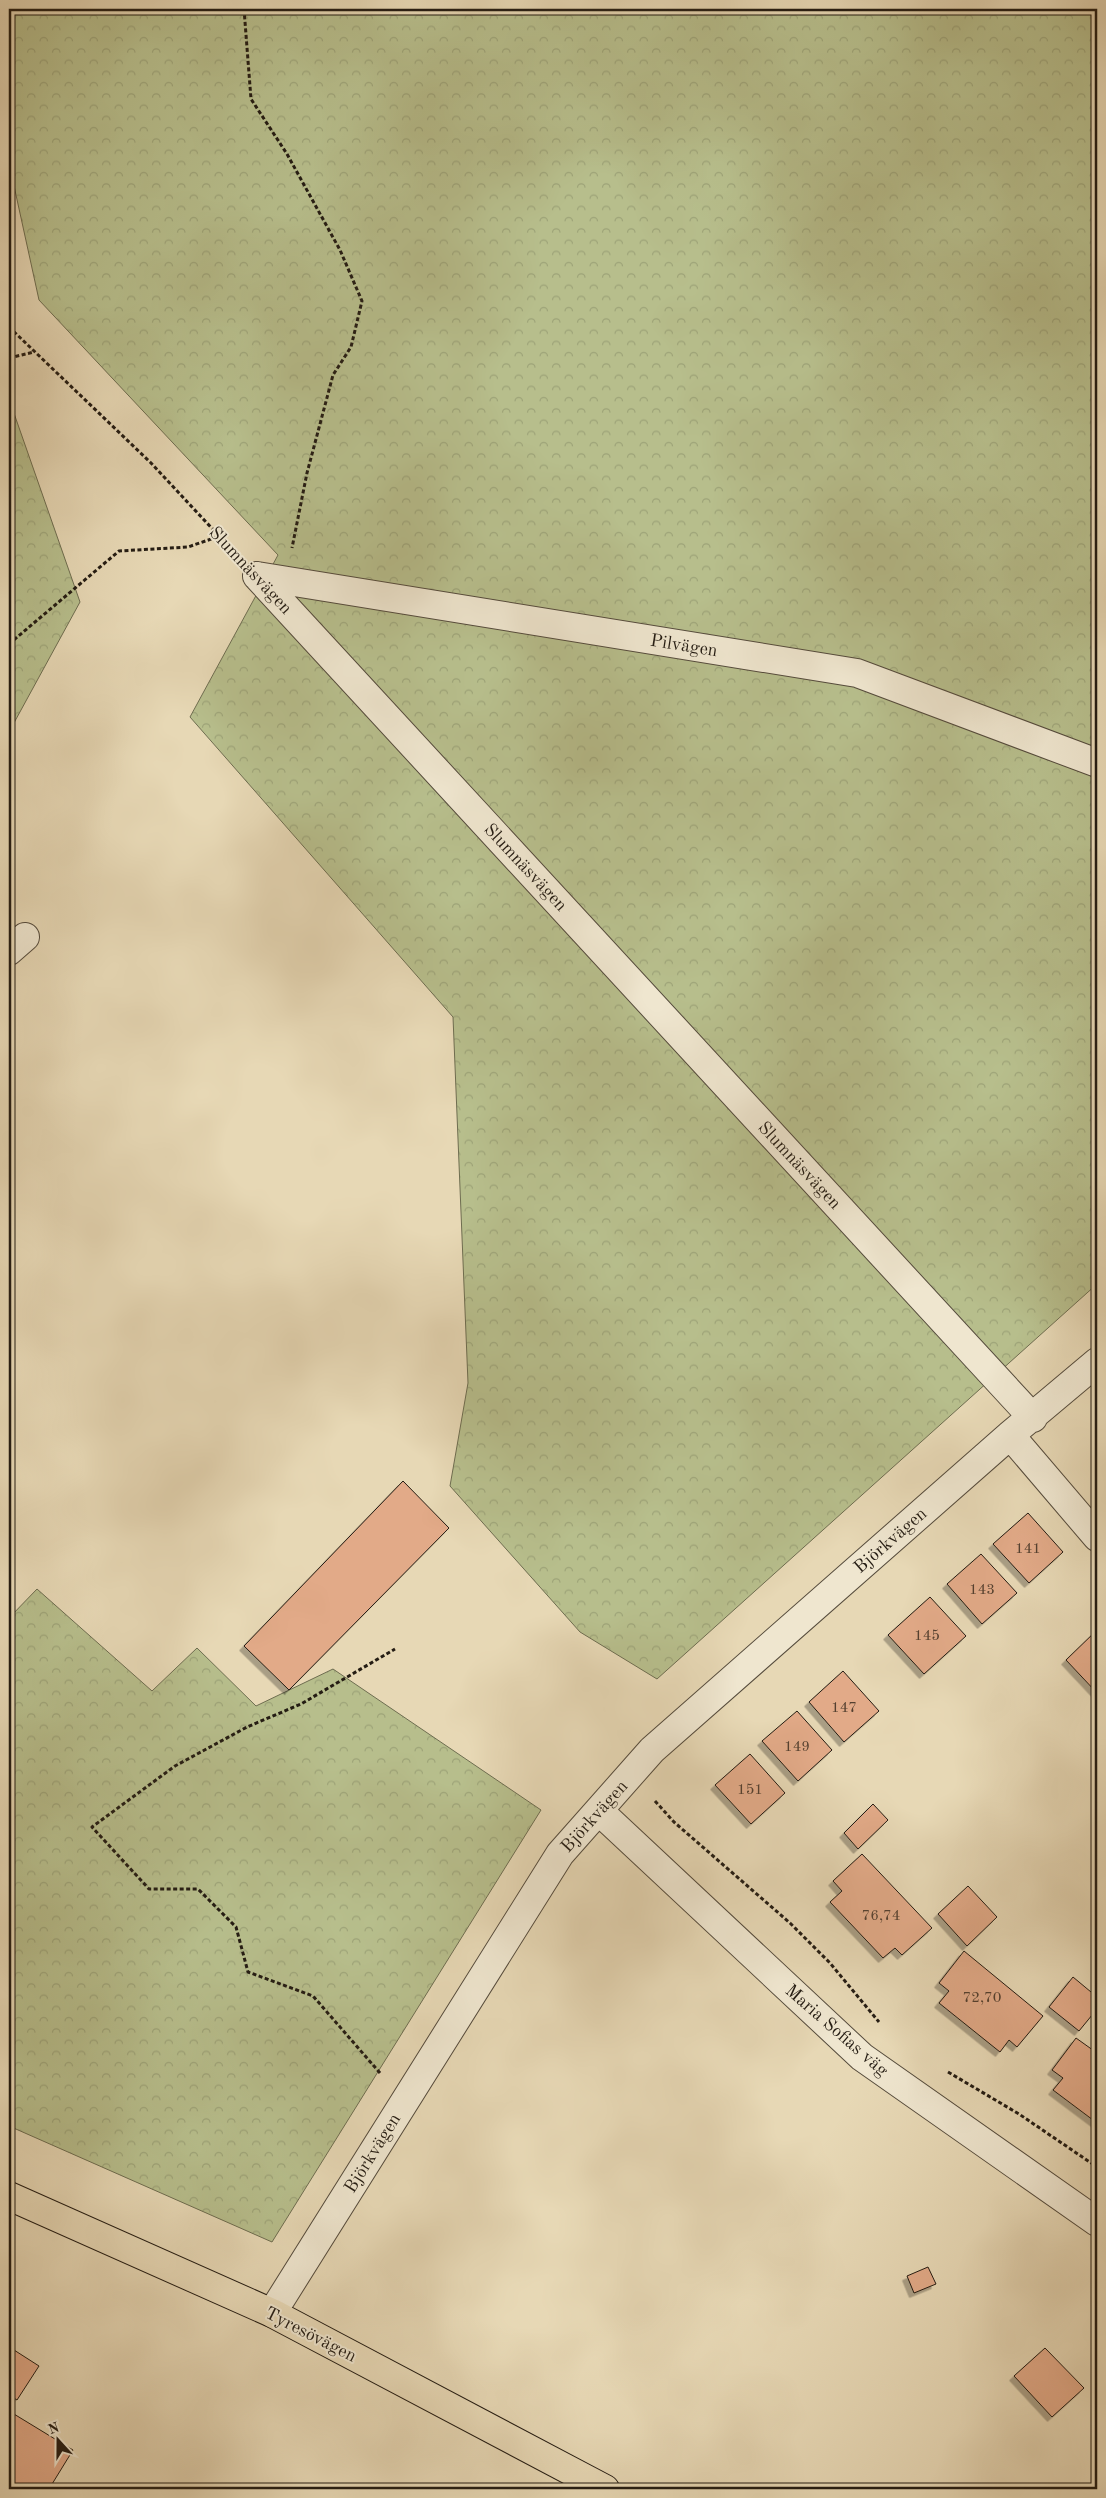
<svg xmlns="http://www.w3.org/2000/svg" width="1106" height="2498" font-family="'Old Standard TT',serif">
<defs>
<pattern id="forest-crowns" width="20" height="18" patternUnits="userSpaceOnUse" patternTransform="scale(1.25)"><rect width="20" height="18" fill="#b7be8c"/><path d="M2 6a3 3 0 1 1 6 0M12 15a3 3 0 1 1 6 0" fill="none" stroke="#9da378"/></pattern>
<filter id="shadow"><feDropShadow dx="-4.5" dy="4.5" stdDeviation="0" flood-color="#0004"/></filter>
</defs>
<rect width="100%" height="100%" fill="#e7d8b5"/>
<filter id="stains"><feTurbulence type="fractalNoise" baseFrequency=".004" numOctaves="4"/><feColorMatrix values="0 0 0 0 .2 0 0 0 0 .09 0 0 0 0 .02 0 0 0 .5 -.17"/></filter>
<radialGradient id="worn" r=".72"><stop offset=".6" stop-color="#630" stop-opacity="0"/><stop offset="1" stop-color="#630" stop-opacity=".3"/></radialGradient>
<path fill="url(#forest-crowns)" stroke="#6e6d50" d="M9,9H1097V1284L657,1679L580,1632L450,1486L468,1383L453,1017L190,717L278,555L39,300L9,163Z
M9,399L80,602L9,732Z
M37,1589L152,1691L197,1648L256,1706L333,1669L541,1810L272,2242L9,2126V1618Z"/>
<path fill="#e2aa88" stroke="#241c13" filter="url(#shadow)" d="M403,1481L449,1528L289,1690L244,1646Z
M1028,1513L1063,1552L1029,1583L993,1544Z
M981,1554L1017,1593L982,1624L947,1584Z
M930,1597L966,1636L924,1674L888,1635Z
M1097,1630V1693L1066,1660Z
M843,1671L879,1711L844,1742L809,1702Z
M797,1711L832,1750L798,1781L762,1741Z
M750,1754L785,1793L751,1824L715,1785Z
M873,1804L888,1820L858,1849L844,1833Z
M862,1854L932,1928L902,1955L895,1948L883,1958L830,1902L842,1891L833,1881Z
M968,1886L997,1917L967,1946L938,1914Z
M964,1951L1043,2016L1017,2047L1009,2040L1000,2052L939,2003L949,1991L939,1983Z
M1073,1977L1097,1997V2009L1079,2031L1049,2007Z
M1076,2038L1097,2053V2123L1053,2090L1063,2078L1052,2070Z
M928,2267L936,2284L914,2293L907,2276Z
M1045,2348L1084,2388L1052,2417L1014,2376Z
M14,2350L39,2366L17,2400L9,2395V2359Z
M9,2411L73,2450L49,2489H18L9,2484Z"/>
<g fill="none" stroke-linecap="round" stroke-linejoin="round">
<defs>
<path id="minor" d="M257,576L1033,1418
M257,576L857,673L1097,763
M9,951L25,937
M1010,1435L1097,1537
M599,1811L862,2057L1097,2222
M272,2313L560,1854L652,1750L1010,1435L1097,1362"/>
<path id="major" d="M9,2196L272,2313L605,2489"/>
</defs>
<use href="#minor" stroke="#554b3c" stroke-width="30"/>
<use href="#major" stroke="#241c13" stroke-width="30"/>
<path stroke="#241c13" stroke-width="3" stroke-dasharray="4 2.5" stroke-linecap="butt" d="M244,9L251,99L287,154L340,250L362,301L351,347L333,375L307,473L292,548
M9,327L151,463L233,551
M9,358L34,352
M9,644L119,551L188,547L220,536
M655,1801L674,1822L790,1923L830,1963L879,2022
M948,2072L1019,2114L1097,2167
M380,2073L313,1996L248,1972L236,1927L198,1889H149L92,1827L175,1766L247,1727L301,1704L395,1649"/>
<use href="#minor" stroke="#efe6cf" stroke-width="28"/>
<use href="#major" stroke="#e7d8b5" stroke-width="28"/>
</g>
<g text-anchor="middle" stroke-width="4" stroke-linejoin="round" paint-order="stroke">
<g font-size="15" fill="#544030">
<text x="1028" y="1553">141</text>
<text x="982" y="1594">143</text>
<text x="927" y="1640">145</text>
<text x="844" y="1712">147</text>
<text x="797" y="1751">149</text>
<text x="750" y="1794">151</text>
<text x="881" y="1920">76,74</text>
<text x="982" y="2002">72,70</text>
</g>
<g font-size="18" fill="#241c13" stroke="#efe6cf">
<text transform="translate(251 570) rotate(47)" y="6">Slumnäsvägen</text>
<text transform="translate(684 645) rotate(9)" y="6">Pilvägen</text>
<text transform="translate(526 867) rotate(47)" y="6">Slumnäsvägen</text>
<text transform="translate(800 1165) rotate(47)" y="6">Slumnäsvägen</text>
<text transform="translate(890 1540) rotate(-41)" y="6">Björkvägen</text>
<text transform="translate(594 1816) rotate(-48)" y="6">Björkvägen</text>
<text transform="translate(837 2030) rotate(41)" y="6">Maria Sofias väg</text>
<text transform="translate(372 2153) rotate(-58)" y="6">Björkvägen</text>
<text transform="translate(311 2334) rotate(27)" y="6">Tyresövägen</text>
</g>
</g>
<rect width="1106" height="2498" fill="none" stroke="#e7d8b5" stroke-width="30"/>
<rect x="10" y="10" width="1086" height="2478" fill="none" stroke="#241c13" stroke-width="2.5"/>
<rect x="15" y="15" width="1076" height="2468" fill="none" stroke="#241c13"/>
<g transform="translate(58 2440) rotate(339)" stroke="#efe6cf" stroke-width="4" paint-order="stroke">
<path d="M0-4L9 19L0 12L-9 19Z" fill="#241c13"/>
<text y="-8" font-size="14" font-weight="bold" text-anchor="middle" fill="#241c13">N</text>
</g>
<rect width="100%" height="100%" filter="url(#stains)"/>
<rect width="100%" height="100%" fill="url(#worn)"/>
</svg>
